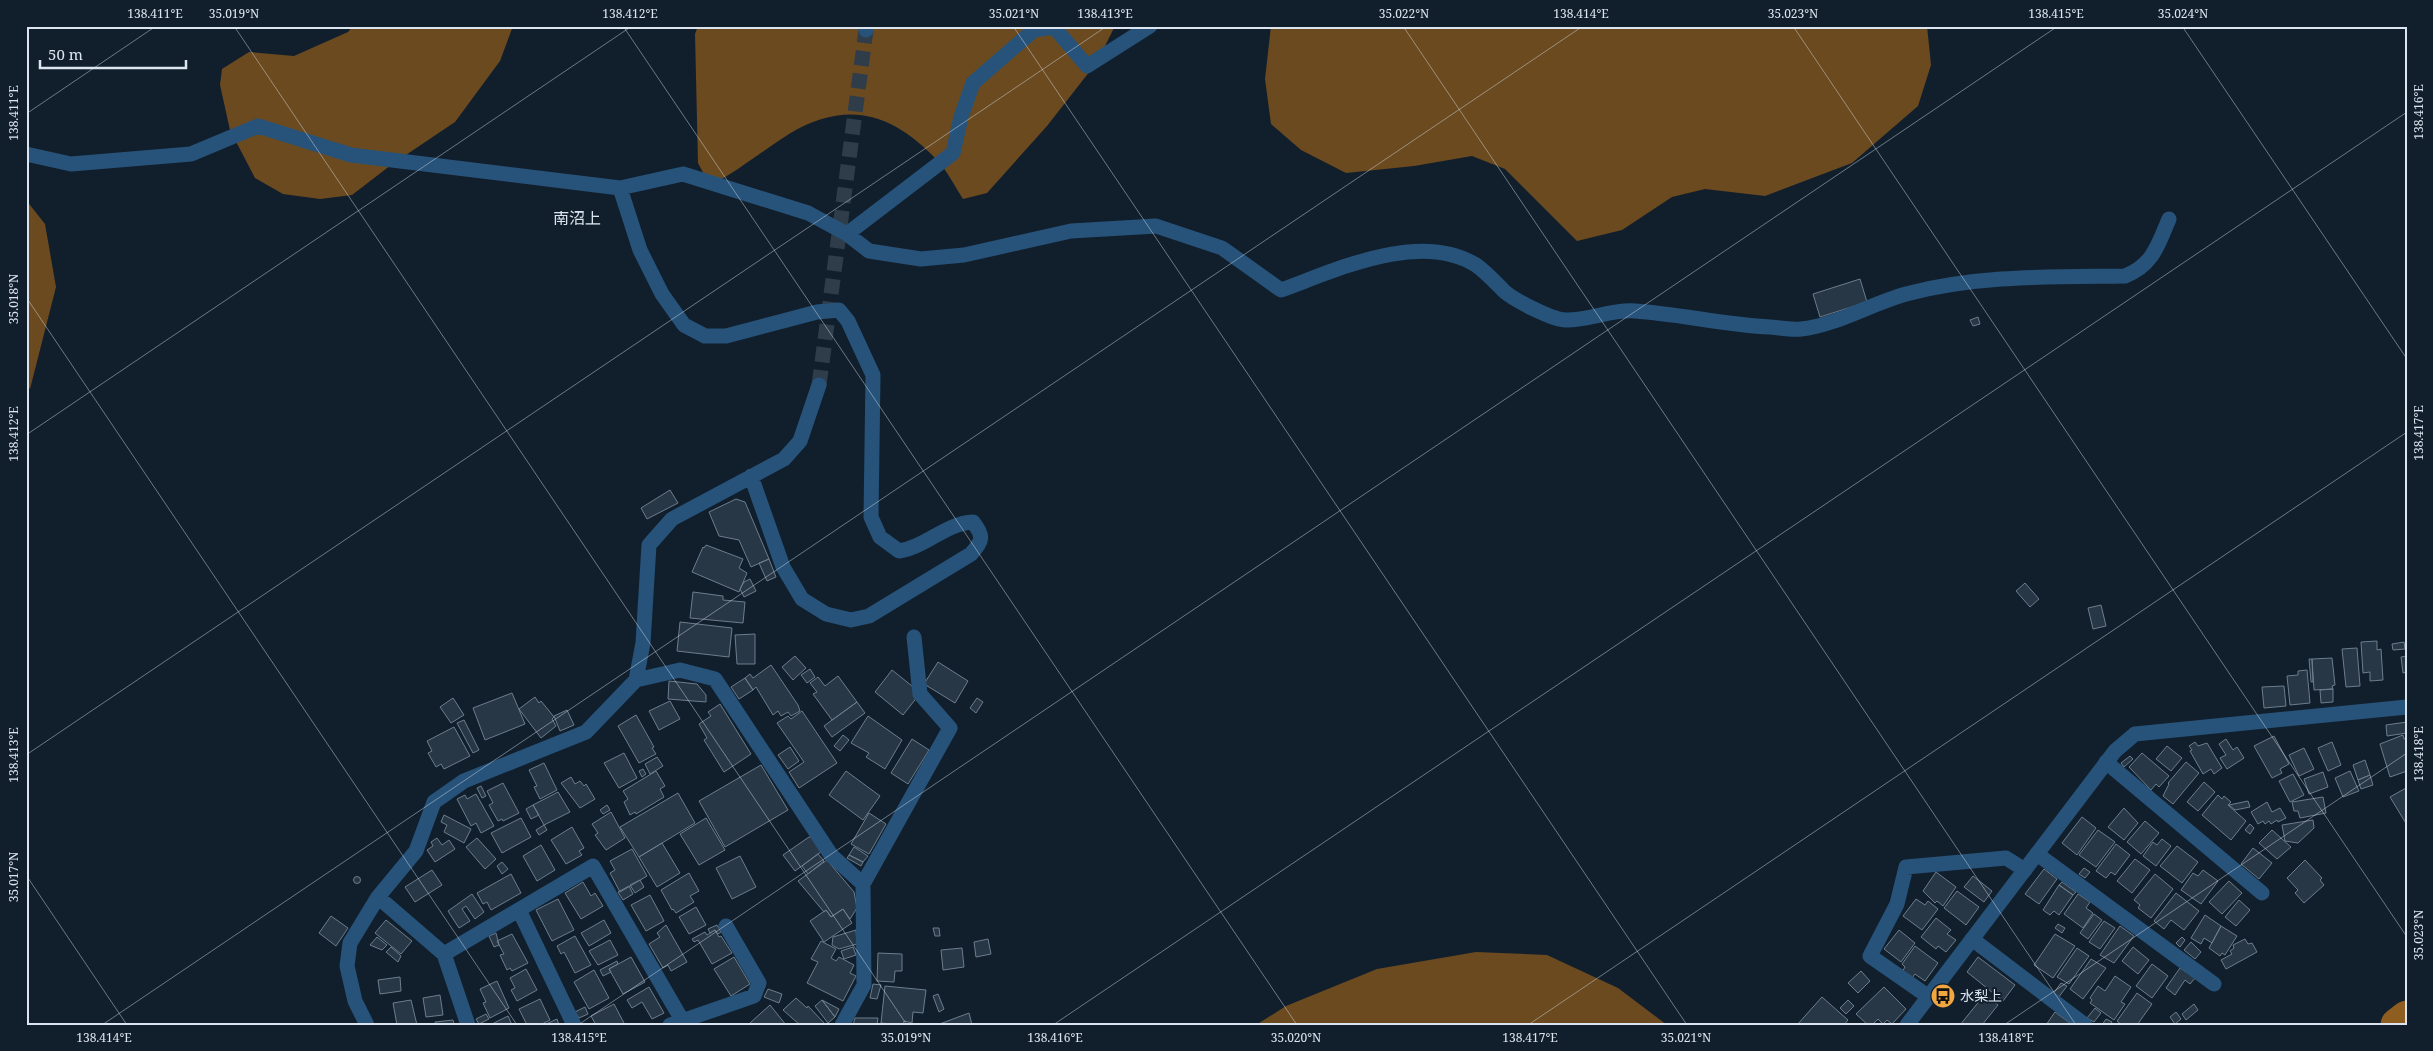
<svg xmlns="http://www.w3.org/2000/svg" width="2433" height="1051" font-family="'Noto Serif','Noto Sans JP',serif">
<rect width="100%" height="100%" fill="#111f2d"/>
<path fill="#6b4a1f" d="M353,26H513L500,61L455,122L391,165L352,195L320,199L283,194L255,178L230,130L220,85L222,69L249,52L294,56L348,32Z
M698,26H1115L1097,62L1047,126L987,193L963,199C955,187 948,172 938,161C893,113 847,99 789,134C762,151 738,171 710,186L698,163L695,34Z
M1271,26H1927L1931,65L1918,106L1852,163L1765,196L1705,189L1672,197L1622,230L1577,241L1505,169L1472,156L1414,166L1346,173L1301,150L1271,124L1265,79Z
M26,200L45,224L56,287L30,389L26,384Z
M1476,952L1547,955L1618,988L1667,1025H1256L1286,1006L1377,969Z"/>
<g fill="none" stroke-linecap="round" stroke-linejoin="round">
<path stroke="#8d5e1f" stroke-width="35" d="M2398,1025L2407,1018"/>
</g>
<path fill="#283746" stroke="#6c7d8d" d="M1860,279L1867,302L1820,317L1813,294Z
M1978,317L1980,324L1973,326L1970,320Z
M670,490L678,503L647,519L641,508Z
M736,499L745,502L769,559L751,567L739,540L719,536L709,512Z
M706,545L743,559L739,568L747,573L739,592L692,572L703,547L704,548Z
M769,559L776,577L767,581L759,563Z
M750,579L756,591L744,597L740,589L744,582Z
M2025,583L2039,599L2030,607L2016,591Z
M693,592L723,596V600L745,602L743,623L690,618Z
M2101,605L2106,626L2093,629L2088,608Z
M680,622L732,628L729,657L677,651Z
M755,634V664H737L735,635Z
M2377,641V650L2381,649L2383,680L2370,681V672L2363,673L2361,642Z
M2404,642L2405,649L2393,650L2392,644Z
M2357,648L2360,686L2346,687L2342,649Z
M795,656L806,668L793,680L782,667Z
M2407,656V672L2403,673L2401,657Z
M2332,658L2335,685L2332,686L2333,689L2314,690L2312,659Z
M2309,659H2312L2313,682H2311Z
M938,662L968,681L955,703L924,684Z
M771,665L798,705L800,711L791,716L788,712L781,716L778,711L773,715L756,687L753,690L745,678L750,674L753,678Z
M810,669L815,677L807,683L801,675Z
M892,670L917,690L918,696L903,715L875,692Z
M2307,670L2310,703L2290,705L2287,676L2298,675V671Z
M838,676L857,702L832,720L813,694L817,692L810,683L818,677L825,686Z
M745,678L753,690L739,699L731,687Z
M669,681L697,684L706,695V702L668,699Z
M2284,686L2286,706L2264,708L2262,687Z
M2333,689V702L2321,703L2320,690Z
M512,693L525,724L485,740L473,708Z
M535,697L539,703L541,701L554,717L552,719L556,726L541,738L519,709Z
M453,698L464,715L451,723L440,707Z
M977,698L983,702L976,713L970,708Z
M670,701L680,719L659,730L649,711Z
M857,702L865,713L832,737L824,726Z
M720,704L751,754L724,772L704,740L707,738L699,724L711,716L708,712Z
M567,710L574,725L560,731L554,716Z
M802,711L837,763L799,788L789,772L804,762L777,723L788,716L791,719Z
M636,715L654,747L652,748L656,754L639,763L618,726Z
M868,716L902,740L885,769L866,757L869,753L851,743Z
M464,720L479,750L473,753L457,723Z
M2407,722V733L2387,736L2386,725Z
M454,727L470,756L444,769L441,764L436,767L428,753L432,751L427,741Z
M843,735L849,740L840,751L834,746Z
M2403,735L2404,739L2407,738V771L2390,777L2380,744Z
M2274,736L2289,764L2280,769L2282,773L2272,778L2254,746Z
M912,739L929,750L908,784L891,773Z
M2226,739L2233,750L2237,747L2244,758L2227,769L2220,758L2226,755L2219,744Z
M2195,742L2198,746L2207,743L2222,768L2214,774L2211,769L2203,774L2190,751L2192,750L2189,746Z
M2332,742L2341,765L2328,771L2318,748Z
M2167,746L2182,758L2171,771L2156,759Z
M790,747L799,761L788,769L778,755Z
M2304,748L2314,769L2299,776L2289,755Z
M624,753L637,778L619,788L604,763Z
M2142,753L2169,776L2159,787L2156,784L2151,790L2129,767Z
M2130,756L2133,759L2124,767L2121,763Z
M657,757L663,766L650,774L645,764Z
M2365,760L2370,775L2358,780L2353,765Z
M2186,762L2199,773L2173,804L2163,796L2169,784L2168,783Z
M544,763L557,790L540,799L534,787L537,786L529,770Z
M761,765L788,810L725,847L699,801Z
M643,769L646,774L642,777L639,771Z
M656,771L665,786L660,789L664,797L636,814L635,812L630,815L624,802L628,799L623,791Z
M846,771L880,796L863,820L829,795Z
M2350,771L2359,791L2343,797L2335,778Z
M2323,772L2328,787L2309,794L2304,779Z
M2293,774L2304,795L2290,802L2279,781Z
M2370,775L2373,785L2361,789L2358,780Z
M571,777L575,784L580,781L584,786L586,784L595,799L580,808L561,783Z
M2204,782L2215,792L2198,811L2187,802Z
M503,783L519,813L503,821L502,819L498,821L489,805L493,803L487,791Z
M481,786L486,796L482,798L477,788Z
M2406,788L2407,789V825L2390,797Z
M558,792L570,812L544,825L533,805Z
M678,793L695,823L639,857L620,827Z
M476,794L494,826L481,833L476,823L471,826L457,799L465,795L467,799Z
M2218,795L2222,799L2224,796L2231,802L2228,805L2246,821L2231,840L2202,815Z
M2323,797L2326,813L2300,818L2298,811H2294L2292,802Z
M2248,801L2250,807L2235,810L2229,805Z
M2267,802L2272,812L2280,808L2286,818L2278,822L2277,820L2271,824L2269,821L2265,824L2263,821L2258,824L2251,812Z
M533,805L539,815L531,819L526,809Z
M607,805L610,810L603,814L600,810Z
M2124,808L2138,823L2124,840L2108,827Z
M611,812L625,838L606,850L595,835L598,833L592,824Z
M869,813L886,824L869,854L851,844Z
M444,815L471,829L464,843L444,832L447,825L441,822Z
M2082,817L2096,828L2077,855L2062,843Z
M521,818L531,837L502,853L491,833Z
M706,818L725,850L699,865L680,834Z
M2313,820L2314,828L2298,843L2285,841L2282,825Z
M2145,821L2159,833L2141,854L2127,842Z
M2250,824L2254,828L2250,834L2245,830Z
M544,825L547,830L539,835L536,830Z
M572,827L584,848L579,851L582,855L566,864L551,840Z
M2098,830L2115,842L2096,867L2079,855Z
M2272,830L2291,847L2277,859L2259,843Z
M809,837H812L822,851L795,871L783,855Z
M437,838L442,845L449,840L455,849L435,862L427,850L433,846L431,842Z
M477,838L496,859L485,869L466,847Z
M2162,839L2171,846L2156,866L2143,856L2153,842L2157,845Z
M662,843L680,873L657,887L639,857Z
M2116,844L2130,855L2115,875L2111,872L2106,878L2096,871Z
M541,845L555,870L537,881L523,856Z
M2177,846L2198,862L2182,883L2160,866Z
M854,847L868,856L863,862L849,855Z
M2253,848L2272,863L2259,879L2241,864Z
M632,849L647,876L620,892L610,873L615,870L610,861Z
M818,854L824,861L808,874L802,866Z
M849,855L863,862L861,866L847,858Z
M740,856L756,887L732,899L716,868Z
M2135,859L2150,870L2132,893L2117,881Z
M827,860L854,892L857,908L850,919L843,909L831,917L826,910L824,912L798,881Z
M2305,860L2322,878L2320,880L2324,885L2304,903L2295,893L2298,890L2287,878Z
M502,862L508,869L502,874L497,866Z
M2084,868L2090,872L2085,878L2079,874Z
M2044,869L2057,879L2039,904L2025,894Z
M432,870L442,885L415,902L405,887Z
M2203,870L2218,881L2201,904L2181,890L2193,873L2198,876Z
M1936,872L1956,887L1943,906L1937,901L1935,903L1923,891Z
M689,873L699,891L690,896L694,902L676,913L673,909L672,910L661,890Z
M511,874L521,893L491,910L487,902L483,904L477,893Z
M2155,874L2173,889L2151,918L2138,908L2140,905L2134,900Z
M1973,876L1992,891L1984,902L1964,887Z
M353.5 880a3.5 3.5 0 1 1 7 0a3.5 3.5 0 1 1-7 0Z
M640,880L644,887L635,893L630,885Z
M2229,881L2242,893L2222,914L2209,902Z
M583,882L591,896L595,893L603,906L581,919L565,893Z
M2062,882L2076,892L2073,895L2059,885Z
M2059,885L2073,895L2059,915L2054,911L2050,915L2043,910Z
M629,886L633,894L623,900L618,892Z
M1957,891L1979,907L1966,925L1944,908Z
M2176,893L2199,911L2184,930L2171,920L2164,929L2154,921Z
M472,894L484,912L475,919L466,906L462,909L470,921L459,928L448,911Z
M2078,894L2090,902L2086,908L2093,913L2083,928L2064,914Z
M650,895L664,921L646,931L631,905Z
M558,899L574,930L552,941L536,910Z
M1916,899L1925,905L1928,901L1938,909L1922,930L1903,916Z
M2239,900L2250,910L2236,926L2225,917Z
M696,907L706,925L689,934L679,917Z
M843,909L852,923L824,942L810,921L826,910L831,917Z
M2094,914L2102,920L2088,939L2080,933Z
M2205,915L2221,926L2212,943L2204,938L2201,944L2191,938Z
M331,916L348,928L336,946L319,933Z
M1936,918L1951,930L1947,934L1956,940L1946,952L1938,946L1936,949L1921,937Z
M386,920L412,941L401,954L375,933Z
M604,920L611,933L589,946L581,933Z
M2104,921L2115,928L2100,949L2089,942Z
M2058,924L2065,928L2062,933L2055,928Z
M666,925L687,962L671,971L668,965L663,968L649,944L660,937L657,933Z
M717,925L721,932L718,934L715,930L710,933L708,929Z
M2120,926L2134,936L2114,963L2100,955Z
M2221,926L2237,936L2225,955L2222,953L2220,956L2209,948Z
M933,928H939L940,936H935Z
M715,930L719,937L721,936L732,953L712,964L698,940L694,942L692,939L705,932L707,935Z
M856,930L857,944L839,949L832,945L833,937Z
M1899,930L1915,943L1901,962L1884,949Z
M496,933L499,945L494,947L489,936Z
M512,934L528,963L512,971L510,968L507,970L500,955L504,954L497,941Z
M2055,934L2075,946L2053,978L2034,965Z
M575,936L591,965L575,973L564,952L561,954L557,946Z
M377,937L387,945L382,950L370,945Z
M2182,937L2185,940L2180,947L2176,943Z
M988,939L991,954L976,957L974,942Z
M2245,939L2248,944L2252,943L2257,952L2226,969L2221,960L2232,954L2230,951L2234,948L2233,945Z
M610,940L618,955L598,965L589,951Z
M821,941L836,949L831,958L836,961L839,957L854,965L850,973L856,976L843,1001L807,983L818,962L811,959Z
M2191,942L2201,952L2195,959L2184,950Z
M1915,946L1938,963L1925,981L1915,974L1912,978L1902,972L1905,967L1902,964Z
M391,947L401,956L398,962L386,952Z
M853,947L856,955L844,959L841,951Z
M2133,947L2149,960L2138,974L2122,961Z
M962,948L964,967L943,970L941,950Z
M2077,948L2089,956L2069,984L2057,977Z
M878,953L902,954V971H895L894,982L877,981Z
M631,957L645,982L623,994L609,969Z
M734,957L750,984L731,996L714,969Z
M1978,957L2015,985L2003,1001L1967,972Z
M2091,959L2106,968L2083,999L2070,989Z
M617,961L618,964L609,969L611,972L603,976L600,970Z
M2152,964L2168,976L2152,998L2136,986Z
M2180,968L2195,978L2190,984L2185,980L2175,995L2166,988Z
M526,969L537,990L517,1001L511,990L515,988L510,978Z
M594,970L609,998L589,1009L574,982Z
M1861,971L1870,981L1858,993L1848,983Z
M2115,976L2131,987L2121,1002L2125,1004L2114,1020L2090,1003L2092,1000L2090,998L2098,986L2105,991Z
M400,977L401,991L380,994L378,980Z
M497,981L509,1008L490,1018L483,1003L486,1002L480,989Z
M2061,983L2067,986L2058,998L2053,994Z
M873,984L881,985L877,999L870,998Z
M885,986L926,990L923,1013L913,1012L912,1023L904,1021L903,1025L881,1023Z
M649,987L664,1013L652,1019L642,1002L632,1008L627,1000Z
M1884,987L1906,1009L1892,1024L1887,1020L1883,1024L1878,1019L1872,1025H1868L1856,1014Z
M768,989L782,994L779,1003L764,997Z
M2137,993L2152,1004L2137,1025H2122L2117,1021Z
M938,994L944,1009L939,1012L933,996Z
M1985,994L1998,1005L1982,1025H1960Z
M440,995L443,1015L426,1017L423,998Z
M1822,997L1848,1020L1844,1025H1797Z
M796,998L807,1008L808,1006L826,1025H800L783,1010Z
M540,999L550,1020L540,1025H527L519,1009Z
M411,1000L417,1025H397L393,1003Z
M822,1000L835,1017L828,1023L815,1006Z
M822,1000L839,1009L835,1017Z
M1848,1000L1854,1006L1846,1014L1840,1008Z
M614,1004L625,1025H596L591,1016Z
M2194,1004L2198,1010L2186,1020L2182,1014Z
M770,1005L786,1025H751L750,1023Z
M585,1007L588,1014L579,1018L575,1012Z
M2095,1008L2101,1013L2094,1022L2087,1018Z
M2055,1012L2070,1023L2069,1025H2046Z
M2176,1012L2181,1019L2175,1024L2170,1017Z
M969,1013L972,1025H937Z
M486,1014L489,1019L479,1024L476,1019Z
M508,1016L512,1025H490Z
M855,1018H878L877,1025H853Z
M557,1019L559,1025H544Z
M2106,1019L2112,1022L2110,1025H2102Z
M453,1020L454,1025H436L435,1022Z"/>
<g fill="none" stroke-linecap="round" stroke-linejoin="round">
<path stroke="#2f3d4a" stroke-width="15" stroke-dasharray="15 8" stroke-linecap="butt" d="M819,385L866,30"/>
<path stroke="#27537a" stroke-width="15" d="M866,30V26
M26,154L71,164L191,154L258,126L351,155L620,188L683,174L808,213L847,234L869,251L921,259L964,255L1071,231L1156,226L1222,248L1281,290C1337,270 1419,230 1476,265C1486,272 1496,283 1505,292C1516,301 1551,319 1565,320C1588,321 1611,309 1635,311C1680,314 1725,325 1770,327C1780,328 1791,330 1801,329C1834,326 1873,303 1906,294C1978,275 2050,277 2125,276C2153,265 2158,245 2169,219
M620,188L640,250L662,294L684,325L705,336H726L817,312L839,310L848,321L873,375L871,517L880,537L899,551C926,547 946,523 973,522C984,537 983,540 971,554L869,616L851,620L826,614L802,599L783,567L751,476
M847,234L953,153L961,117L973,83L1034,30L1054,27L1087,66L1150,26
M636,680L680,670L715,679L831,855L863,884L864,985L842,1025
M2106,762L2262,893
M2037,854L2214,984
M863,884L950,728L920,694L914,637
M378,897L444,954L468,1025
M519,910L574,1025
M1972,939L2085,1025
M444,954L593,866L682,1020
M1929,997L1870,956L1897,904L1906,867L2006,858L2025,870
M367,1025L355,1001L347,966L350,943L378,897L416,851L434,802L464,781L586,732L636,680L643,643L649,545L672,519L784,459L800,441L819,385
M670,1025L754,996L759,983L726,926"/>
<path stroke="#27537a" stroke-width="15" d="M1907,1025L2115,751L2135,734L2407,707"/>
</g>
<path fill="none" stroke="#dce5ef" stroke-width="1" stroke-opacity="0.45" d="M234,26L907,1025M623,26L1297,1025M1013,26L1687,1025M1403,26L2076,1025M1793,26L2407,937M2182,26L2407,359M26,114L156,26M26,297L517,1025M26,435L632,26M26,755L1107,26M26,875L127,1025M102,1025L1583,26M578,1025L2058,26M1053,1025L2407,112M1528,1025L2407,432M2004,1025L2407,753"/>
<defs>
<symbol id="bus-disc" viewBox="-11 -11 22 22"><circle r="9.5" fill="#f1a640" stroke="#111f2d"/><path d="M-5-6H5V4H4V6H2V4H-2V6H-4V4H-5ZM-3.5-4V0h7V-4ZM-3.5 1.2v1.5H-2V1.2ZM2 1.2v1.5H3.5V1.2Z" fill="#111"/></symbol>
</defs>
<g fill-rule="evenodd">
<use href="#bus-disc" x="1929" y="982" width="28" height="28"/>
</g>
<g text-anchor="middle" stroke-width="4" stroke-linejoin="round" paint-order="stroke">
<g font-size="14" fill="#dce5ef" stroke="#111f2d" text-anchor="start">
<text x="1960" y="1001">水梨上</text>
</g>
<g font-size="16" fill="#dce5ef" stroke="#111f2d">
<text x="577" y="224">南沼上</text>
</g>
</g>
<rect width="2433" height="1051" fill="none" stroke="#111f2d" stroke-width="55"/>
<path d="M40 60v8h146v-8" fill="none" stroke="#dce5ef" stroke-width="2.5"/>
<text x="48" y="60" font-size="15" fill="#dce5ef" stroke="#111f2d" stroke-width="4" paint-order="stroke">50 m</text>
<rect x="28" y="28" width="2378" height="996" fill="none" stroke="#dce5ef" stroke-width="2"/>
<g font-size="12" text-anchor="middle" fill="#dce5ef">
<text x="155" y="18">138.411°E</text>
<text x="234" y="18">35.019°N</text>
<text x="630" y="18">138.412°E</text>
<text x="1014" y="18">35.021°N</text>
<text x="1105" y="18">138.413°E</text>
<text x="1404" y="18">35.022°N</text>
<text x="1581" y="18">138.414°E</text>
<text x="1793" y="18">35.023°N</text>
<text x="2056" y="18">138.415°E</text>
<text x="2183" y="18">35.024°N</text>
<text transform="translate(2419 112) rotate(-90)" y="4">138.416°E</text>
<text transform="translate(14 113) rotate(-90)" y="4">138.411°E</text>
<text transform="translate(14 299) rotate(-90)" y="4">35.018°N</text>
<text transform="translate(2419 433) rotate(-90)" y="4">138.417°E</text>
<text transform="translate(14 434) rotate(-90)" y="4">138.412°E</text>
<text transform="translate(2419 754) rotate(-90)" y="4">138.418°E</text>
<text transform="translate(14 755) rotate(-90)" y="4">138.413°E</text>
<text transform="translate(14 877) rotate(-90)" y="4">35.017°N</text>
<text transform="translate(2419 935) rotate(-90)" y="4">35.023°N</text>
<text x="104" y="1042">138.414°E</text>
<text x="579" y="1042">138.415°E</text>
<text x="906" y="1042">35.019°N</text>
<text x="1055" y="1042">138.416°E</text>
<text x="1296" y="1042">35.020°N</text>
<text x="1530" y="1042">138.417°E</text>
<text x="1686" y="1042">35.021°N</text>
<text x="2006" y="1042">138.418°E</text>
</g>
</svg>
